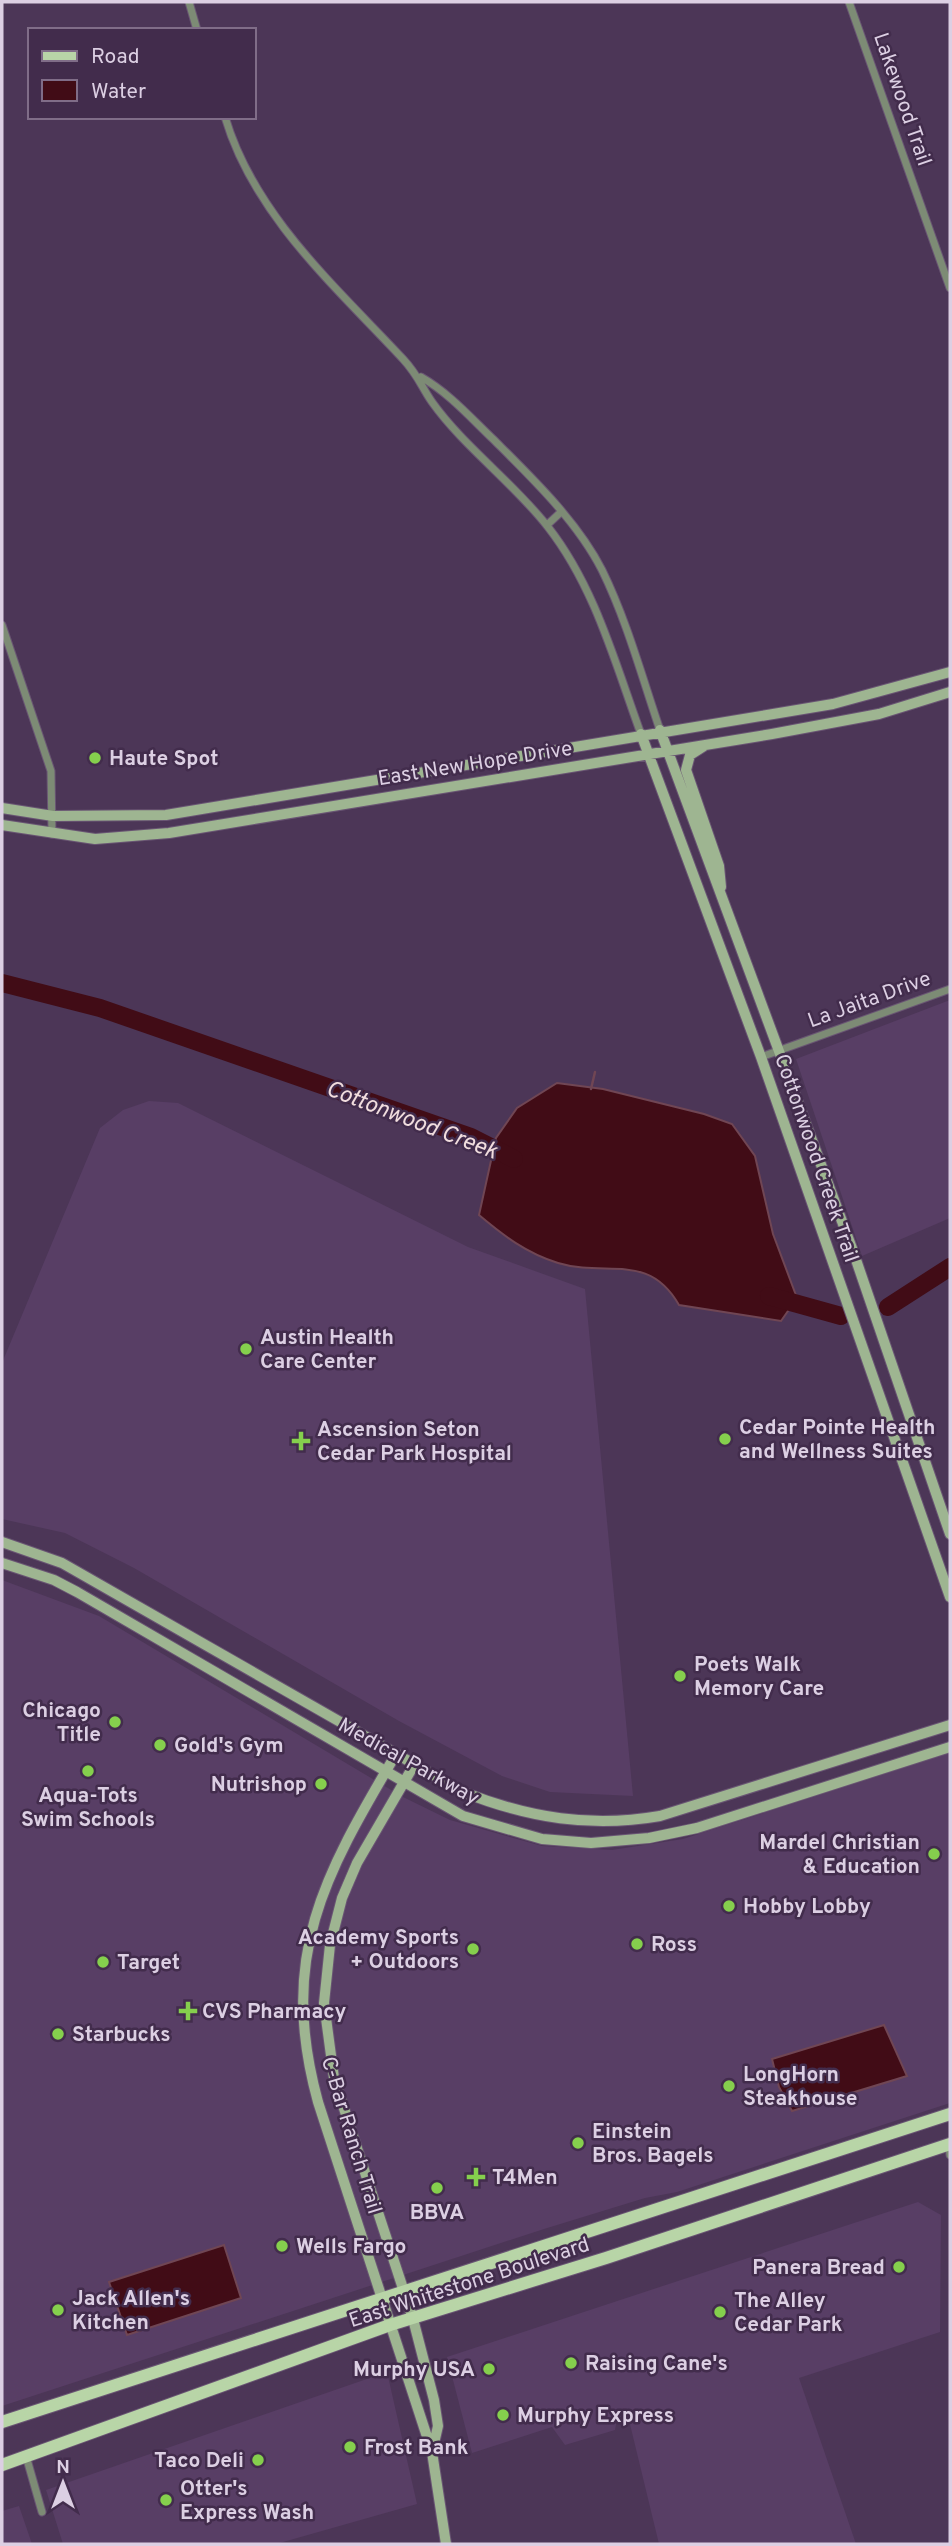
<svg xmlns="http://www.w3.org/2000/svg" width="952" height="2546" font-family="Overpass,sans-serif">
<rect width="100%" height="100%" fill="#4c3657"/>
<path fill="#583e65" d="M950,1000V1218L862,1256L796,1059Z
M149,1101L178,1103L468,1247L585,1289L633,1796L550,1792L502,1776L399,1721L134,1568L65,1533L2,1519V1363L100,1128L123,1110Z
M2,1580L99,1616L403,1797L450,1820L542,1846L612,1850L683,1839L950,1753V2103L677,2192L645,2198L544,2229L2,2406Z
M918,2202L941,2215L940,2332L799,2378L856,2544H659L628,2416L617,2419L615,2430L565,2445L552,2427L472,2453L447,2357Z
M387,2372L417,2504L276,2544H63L46,2490Z
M19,2506L32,2544H2V2511Z"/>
<path fill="#410c16" stroke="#704654" stroke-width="2" d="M557,1083L603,1089L704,1114L732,1124L755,1156L773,1234L797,1298L781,1321L679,1305C648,1251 607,1278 558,1263C526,1253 504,1236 479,1215L496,1138L517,1108Z
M884,2025L907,2076L792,2111L779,2087L772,2059Z
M224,2245L241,2298L127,2335L109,2282Z"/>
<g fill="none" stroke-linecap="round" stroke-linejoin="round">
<path stroke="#704654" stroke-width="2.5" d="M591,1089L595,1072"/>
<path stroke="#410c16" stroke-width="18" d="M2,983L100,1008L471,1137L514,1159
M769,1296L841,1316
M888,1307L950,1267"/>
<defs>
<path id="street" d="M189,2L197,30
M849,2L950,288
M225,117C254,215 335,286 403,359C418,375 421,386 432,402C464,447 514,483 548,527C595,587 615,663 641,734
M421,377C449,393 470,417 493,439C532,478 577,521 602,570C627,621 642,677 660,730
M547,525L561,512
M2,625L51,771L52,834
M761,1057L950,989
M949,2145L950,2155
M26,2456L42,2512"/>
<path id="secondary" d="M660,730L853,1251L950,1534
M641,734L761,1057L950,1597
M704,746L690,755L686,770L719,866L721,887
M2,808L53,816L166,815L833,704L950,672
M2,825L95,839L169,833L772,734L879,714L950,692
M2,1542L62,1563L463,1792C529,1818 591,1828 660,1816L950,1725
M2,1563L54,1580L77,1592L463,1816L542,1839L591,1843L649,1838L697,1828L950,1747
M396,1754C324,1876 278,1956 318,2102L432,2452L446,2544
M414,1765L357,1863L342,1898L330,1945L324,2003L334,2078L413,2319L434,2400L438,2426L432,2452"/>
<path id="primary" d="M2,2422L950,2114
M2,2465L390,2325L606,2258L950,2144"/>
</defs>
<use href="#street" stroke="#695573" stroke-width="9"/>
<use href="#secondary" stroke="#695573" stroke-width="12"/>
<use href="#primary" stroke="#695573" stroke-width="14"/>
<use href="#street" stroke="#7d8b75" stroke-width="7"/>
<use href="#secondary" stroke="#9eb591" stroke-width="10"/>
<use href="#primary" stroke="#b8d5a7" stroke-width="12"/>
</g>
<g fill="#85cf4d" stroke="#422c4c" stroke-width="2.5">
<circle cx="95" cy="758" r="7"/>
<circle cx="246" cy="1349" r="7"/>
<circle cx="725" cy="1439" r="7"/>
<path d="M297.5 1430.5h7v7h7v7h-7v7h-7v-7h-7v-7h7z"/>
<circle cx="680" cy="1676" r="7"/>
<circle cx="115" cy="1722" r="7"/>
<circle cx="160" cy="1745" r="7"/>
<circle cx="88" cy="1771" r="7"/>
<circle cx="321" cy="1784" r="7"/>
<circle cx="934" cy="1854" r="7"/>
<circle cx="729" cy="1906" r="7"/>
<circle cx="637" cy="1944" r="7"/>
<circle cx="473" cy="1949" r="7"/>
<circle cx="103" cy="1962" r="7"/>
<path d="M184.5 2000.5h7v7h7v7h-7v7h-7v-7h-7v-7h7z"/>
<circle cx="58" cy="2034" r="7"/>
<circle cx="729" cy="2086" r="7"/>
<circle cx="578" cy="2143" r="7"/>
<path d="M472.5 2166.5h7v7h7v7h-7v7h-7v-7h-7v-7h7z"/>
<circle cx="437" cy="2188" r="7"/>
<circle cx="282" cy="2246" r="7"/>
<circle cx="899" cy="2267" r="7"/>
<circle cx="58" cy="2310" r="7"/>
<circle cx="720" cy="2312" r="7"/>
<circle cx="571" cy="2363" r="7"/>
<circle cx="489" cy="2369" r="7"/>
<circle cx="503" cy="2415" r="7"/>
<circle cx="350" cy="2447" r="7"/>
<circle cx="258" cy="2460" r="7"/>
<circle cx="166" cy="2500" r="7"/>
</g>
<g text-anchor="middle" stroke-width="5" stroke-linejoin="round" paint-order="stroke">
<g font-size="21" fill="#dccfe3" stroke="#422c4c">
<text transform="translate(903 99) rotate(71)" y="7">Lakewood Trail</text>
<text transform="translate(475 763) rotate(-9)" y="7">East New Hope Drive</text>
<text transform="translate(869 999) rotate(-20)" y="7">La Jaita Drive</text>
<text transform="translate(817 1158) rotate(71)" y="7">Cottonwood Creek Trail</text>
<text transform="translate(409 1761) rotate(29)" y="7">Medical Parkway</text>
<text transform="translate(352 2135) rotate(73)" y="7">C-Bar Ranch Trail</text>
<text transform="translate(469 2282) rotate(-18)" y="7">East Whitestone Boulevard</text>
</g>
<g font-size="21" font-weight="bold" fill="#dccfe3" stroke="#422c4c" text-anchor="start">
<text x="109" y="765">Haute Spot</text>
<text x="260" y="1344">Austin Health<tspan x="260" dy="24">Care Center</tspan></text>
<text x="739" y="1434">Cedar Pointe Health<tspan x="739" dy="24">and Wellness Suites</tspan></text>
<text x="317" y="1436">Ascension Seton<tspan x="317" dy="24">Cedar Park Hospital</tspan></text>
<text x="694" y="1671">Poets Walk<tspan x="694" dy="24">Memory Care</tspan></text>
<text x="101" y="1717" text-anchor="end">Chicago<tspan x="101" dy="24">Title</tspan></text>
<text x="174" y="1752">Gold's Gym</text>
<text x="307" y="1791" text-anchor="end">Nutrishop</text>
<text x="88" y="1802" text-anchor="middle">Aqua-Tots<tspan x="88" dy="24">Swim Schools</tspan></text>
<text x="920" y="1849" text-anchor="end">Mardel Christian<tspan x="920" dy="24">&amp; Education</tspan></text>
<text x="743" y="1913">Hobby Lobby</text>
<text x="459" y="1944" text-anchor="end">Academy Sports<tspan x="459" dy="24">+ Outdoors</tspan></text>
<text x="651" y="1951">Ross</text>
<text x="117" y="1969">Target</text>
<text x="202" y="2018">CVS Pharmacy</text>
<text x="72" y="2041">Starbucks</text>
<text x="743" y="2081">LongHorn<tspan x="743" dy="24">Steakhouse</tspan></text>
<text x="592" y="2138">Einstein<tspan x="592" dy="24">Bros. Bagels</tspan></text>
<text x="492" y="2184">T4Men</text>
<text x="437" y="2219" text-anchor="middle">BBVA</text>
<text x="296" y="2253">Wells Fargo</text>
<text x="885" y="2274" text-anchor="end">Panera Bread</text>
<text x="72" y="2305">Jack Allen's<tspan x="72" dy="24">Kitchen</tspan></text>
<text x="734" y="2307">The Alley<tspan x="734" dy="24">Cedar Park</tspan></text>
<text x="585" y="2370">Raising Cane's</text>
<text x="475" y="2376" text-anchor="end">Murphy USA</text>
<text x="517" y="2422">Murphy Express</text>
<text x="364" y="2454">Frost Bank</text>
<text x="244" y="2467" text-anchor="end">Taco Deli</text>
<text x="180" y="2495">Otter's<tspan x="180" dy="24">Express Wash</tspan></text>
</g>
<g font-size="23" font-style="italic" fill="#f1ddde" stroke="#422c4c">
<text transform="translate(412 1119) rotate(21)" y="8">Cottonwood Creek</text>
</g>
</g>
<rect width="952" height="2546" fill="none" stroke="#dccfe3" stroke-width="7"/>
<rect x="28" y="28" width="228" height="91" fill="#422c4c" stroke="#806d88" stroke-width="2"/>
<rect x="42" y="51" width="35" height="10" fill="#b8d5a7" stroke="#806d88" stroke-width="2"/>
<text x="91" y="63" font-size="21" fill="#dccfe3">Road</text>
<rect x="42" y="80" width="35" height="21" fill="#410c16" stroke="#806d88" stroke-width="2"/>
<text x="91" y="98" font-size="21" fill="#dccfe3">Water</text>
<g transform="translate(63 2483)" stroke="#422c4c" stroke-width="5" paint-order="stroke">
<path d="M0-5L12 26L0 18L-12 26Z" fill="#dccfe3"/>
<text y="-10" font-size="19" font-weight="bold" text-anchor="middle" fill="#dccfe3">N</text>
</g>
</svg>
